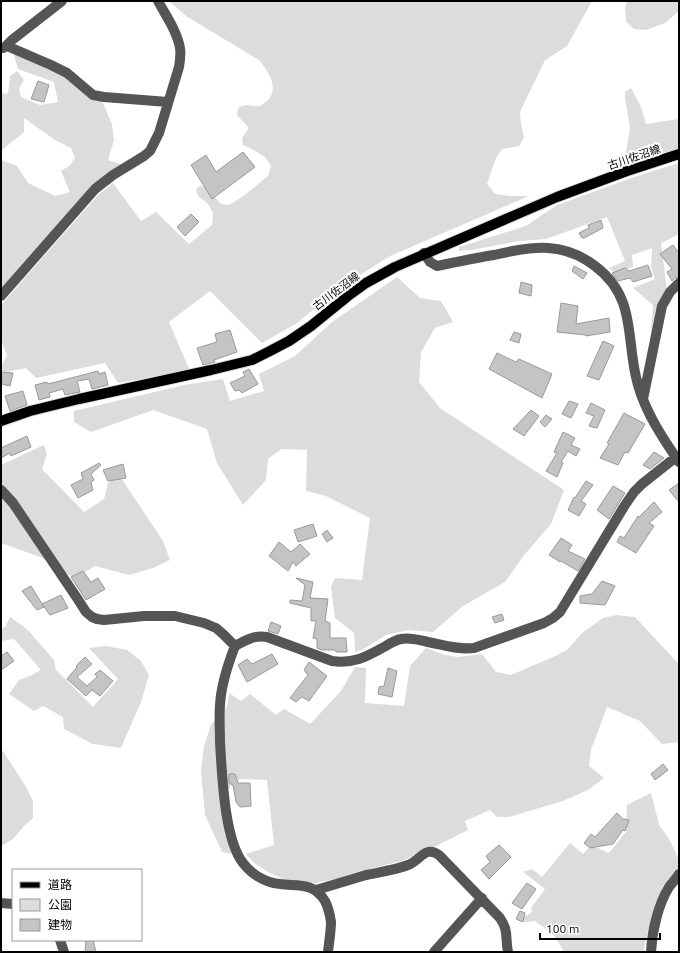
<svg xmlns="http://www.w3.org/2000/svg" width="680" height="953" font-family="Ubuntu,'Noto Sans JP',sans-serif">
<rect width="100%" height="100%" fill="#fff"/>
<path fill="#dcdcdc" d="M169,1H592L567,46L545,60L520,112L521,125L524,137L519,146L502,149L496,158L487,184L495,194L511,196H529L390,256L360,275L335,292L297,323L262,343L210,291L169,322L190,371L118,383L105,363L36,378L26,368L12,371L3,372C0,366 4,361 7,356L1,339V305L97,196L113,183L141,221L156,212L189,244L212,225L213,213L208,204L198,196L196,189L200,186L206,187L221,204L229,205L242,197L268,176L271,166L265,157L252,149L243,145L242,138L249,128L237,115L238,108C248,102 248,107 259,106C263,105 266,102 269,99C279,86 267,70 259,60L186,16L178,9Z
M627,1H679V11L665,23L646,30L634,29L626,22L625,8Z
M13,52L64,76L102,101L112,124L114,140L108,160L121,164L110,172L1,290V160L17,166L28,183L55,196L70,192L61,171L69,166L75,158L71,148L55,140L24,118V132L1,151V90L4,94L8,93L10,76L17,71L24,80L19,89L21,97L40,105L58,102L54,82L18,69Z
M631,88L641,107L646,124L679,119V148L632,162L626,152L630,128L625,99V92Z
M679,163V234L661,243L667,291L650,343L653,305L633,288L655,279L651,267L652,248L632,255L633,267L616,274L609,268L625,261L607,217L546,239L519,241L472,250L459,251V247L526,226L557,205L637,176Z
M397,277L420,298L441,301L453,322L435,328L421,352L419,382L440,408L564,490L551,524L525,554L505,582L463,606L433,632L409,630L386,635L362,650L355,652L354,633L335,618L331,587L335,578L362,580L370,518L326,496L306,491L307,450L281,449L268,459L266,480L243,505L217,463L207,429L153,410L91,432L74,422V411L184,385L223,379L230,401L264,391L259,374L295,356L332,322Z
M44,445L47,454L42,469L84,512L104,499L108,483L119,475L163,541L170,560L153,568L129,575L95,566L75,578L58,569L43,558L1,543V465Z
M616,615L635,617L677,662L679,661V742L662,744L640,721L607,707L591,750L589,766L604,778L588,790L563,801L509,817H497L490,810L465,821L468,830L434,847H425L411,857L401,861L350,874L339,878L316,883L285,880L270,873L254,863L246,854L274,845L267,780L240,779L232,784L221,799L226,832L232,854L222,852L205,815L201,772L204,746L211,725L227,707L229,693L241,701L250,694L276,715L284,709L310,724L341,691L355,667L366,668L365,703L404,706L410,666L426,648L445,655L458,657L482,654L496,672L511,675L553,657L567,650L582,633L603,618Z
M10,617L27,629L54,660L56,670L93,707L118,679L89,648L106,646L127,650L141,661L149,675L141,702L121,748L93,744L64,729L63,717L43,706L34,711L9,694L19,680L30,676L41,670L14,639L1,641V629L5,627Z
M1,748L26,787L33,801V818L24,826L13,839L3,845L1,844Z
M651,793L659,825L668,837L675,851L679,861V867L663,886L653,912L645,943L644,952H563V950L554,935L535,921L526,922L522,918L532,912L531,908L545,889L523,872L532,869L542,877L570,843L583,854L591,845L609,853L626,832L627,805Z"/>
<path fill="#c4c4c4" stroke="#999" d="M38,81L49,85L44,102L31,99Z
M243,152L255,167L212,199L191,165L206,155L216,172Z
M191,214L199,222L185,236L177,227Z
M601,220L603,228L584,238H582L579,233L589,228L588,225Z
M673,245L679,253V277L675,278L672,281L667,272L672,269L660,254Z
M648,265L652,276L633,282L630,278L618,281L612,273L625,268L629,271Z
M574,266L587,273L583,279L572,271Z
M521,282L532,285L531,296L519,293Z
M561,303L578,306L576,324L609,318L610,332L586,336V335L557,332Z
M230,330L237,352L214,360L215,362L203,365L197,348L217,342L215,334Z
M514,332L521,334L519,343L510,340Z
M603,341L614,346L599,380L587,376Z
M497,353L516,362L519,359L552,374L542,398L489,369Z
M249,369L258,384L242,393L239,390L235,391L230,383L245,376L243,372Z
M98,371L99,374L105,372L108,385L92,389L89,379L77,381L80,392L65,395L63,389L49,393L50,397L39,400L35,385L47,382V384L56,382Z
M1,372L13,373L10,386L1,384Z
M23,391L27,405L10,411L5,396Z
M569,401L578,404L571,418L562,414Z
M591,403L605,410L597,428L589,426L594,416L586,413Z
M531,410L539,416L524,436L513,429Z
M624,413L645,424L628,453L625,452L618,465L600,458L609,444L607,443Z
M546,415L552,419L545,427L540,422Z
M563,432L575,438L571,445L580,449L576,456L568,451L561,462L563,463L557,477L546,471L557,453L554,452Z
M27,436L31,447L11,456L10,453L1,458V448Z
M654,452L664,458L650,469L643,465Z
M99,463L101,465L91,474L94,480L91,482L93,490L78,498L71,485L83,479L81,473Z
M123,464L126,478L108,481L103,470Z
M586,481L593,485L581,501L586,504L579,516L568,510L574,497L575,498Z
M679,483V502L669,490Z
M613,486L625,493L609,519L597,510Z
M654,502L662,512L649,523L654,526L636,553L617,542L620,536L624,538L638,516L639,517Z
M313,524L317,536L298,542L294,530Z
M327,530L333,538L327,542L322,534Z
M561,538L572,545L568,551L585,559L578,571L561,561L560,562L549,555Z
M279,542L291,552L300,544L310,554L296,566L293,562L288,571L269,556Z
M83,571L91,582L98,578L105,589L86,600L71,577Z
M296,578L313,582L310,598L328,599L325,621L330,623V638H346L347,652H336V650H322L317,648V639L313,638L316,621H311V608L290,603V600L302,601L305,585Z
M602,581L615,586L605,605L580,603V596L592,594Z
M31,586L44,607L37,610L22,591Z
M61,595L68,608L50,615L42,604Z
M502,614L504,620L495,623L492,617Z
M271,622L281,626L278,634L268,631Z
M7,652L14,661L1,670V656Z
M272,654L278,664L247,682L238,665L247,659L252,664Z
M85,657L92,664L77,677L87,686L97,677L95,674L100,670L113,681L100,696L92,690L86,696L67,679L77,667L76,666Z
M309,662L327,676L309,701L302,697L296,702L290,698L308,675L304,670Z
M388,668L397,671L392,697L378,694L379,687L384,686Z
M663,764L668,770L655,780L651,774Z
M229,774H235L238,783H250L251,806L240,807L236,802L233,785L229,783Z
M617,813L623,819L629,820L625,831L623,830L613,844L590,848L584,843L591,834L595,837Z
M499,845L511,857L489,879L481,870L490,862L486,856Z
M527,883L536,889L522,909L512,903Z
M520,911L525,913L523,922L516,919Z
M86,940H93L96,952H85Z"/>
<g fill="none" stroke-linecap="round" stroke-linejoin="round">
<defs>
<path id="major" d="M1,421L30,411L79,399L211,370L252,360L270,351L289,341L311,326L348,296L366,283L395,267L557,197L627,171L679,154"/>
</defs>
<use href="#major" stroke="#dbdbdb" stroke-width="12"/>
<path stroke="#555" stroke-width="10" d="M7,46L51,65L67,73L93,95L104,97L168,102
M3,48L5,47L12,40L62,1
M424,253L430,262L437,266C456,262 475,258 494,255C511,251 530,247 548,248C565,249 582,256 595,266C638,298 625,341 638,385C646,413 662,437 679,462
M1,296L95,189L113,175L144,156L150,151L159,133L179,67C180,61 181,54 180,48C177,31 166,16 158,1
M643,399L662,306L670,292L679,283
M1,490L13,503L77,598L86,612L92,617L97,619L104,620L144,616H175L204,623L216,628L223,634L235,646
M316,890C333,885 349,880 366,875C380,872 395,870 408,865C421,860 425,845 439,855L500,918C509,931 505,938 508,952
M1,903L13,904
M60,940L64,952
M328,952C329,942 331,931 331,922C330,915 328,907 325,901C311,878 291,889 270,882C260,879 250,872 243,863C224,839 222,773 220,742C220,730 219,717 220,705C221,686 228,664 235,646C246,640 254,635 267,637L332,661C354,664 366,657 384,647C389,644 395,640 401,639C410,637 419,640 428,642C444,645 458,650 474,648L544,623L553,618L560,612L625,505L634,492L642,484L676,457
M434,952L482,898
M651,952C652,931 658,905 669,887C672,883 676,879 679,874"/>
<use href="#major" stroke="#000" stroke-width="10"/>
</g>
<g text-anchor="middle" stroke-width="4" stroke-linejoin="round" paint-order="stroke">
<g font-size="11" fill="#000" stroke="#fff">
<text transform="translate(634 157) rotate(-19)" y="4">古川佐沼線</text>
<text transform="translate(336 291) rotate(-37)" y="4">古川佐沼線</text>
</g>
</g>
<rect width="680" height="953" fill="none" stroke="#000000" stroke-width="4"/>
<rect x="12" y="869" width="130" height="72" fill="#ffffff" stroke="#999999"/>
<rect x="20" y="882" width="20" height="6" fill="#000000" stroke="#999999"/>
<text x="48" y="889" font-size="12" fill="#000000">道路</text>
<rect x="20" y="899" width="20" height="12" fill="#dcdcdc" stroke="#999999"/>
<text x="48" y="909" font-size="12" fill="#000000">公園</text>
<rect x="20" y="919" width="20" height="12" fill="#c4c4c4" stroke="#999999"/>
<text x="48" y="929" font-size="12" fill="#000000">建物</text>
<path d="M540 933v6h120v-6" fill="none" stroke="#000000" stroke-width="2"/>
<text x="546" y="933" font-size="12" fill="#000000" stroke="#ffffff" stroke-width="3" paint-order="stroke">100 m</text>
</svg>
